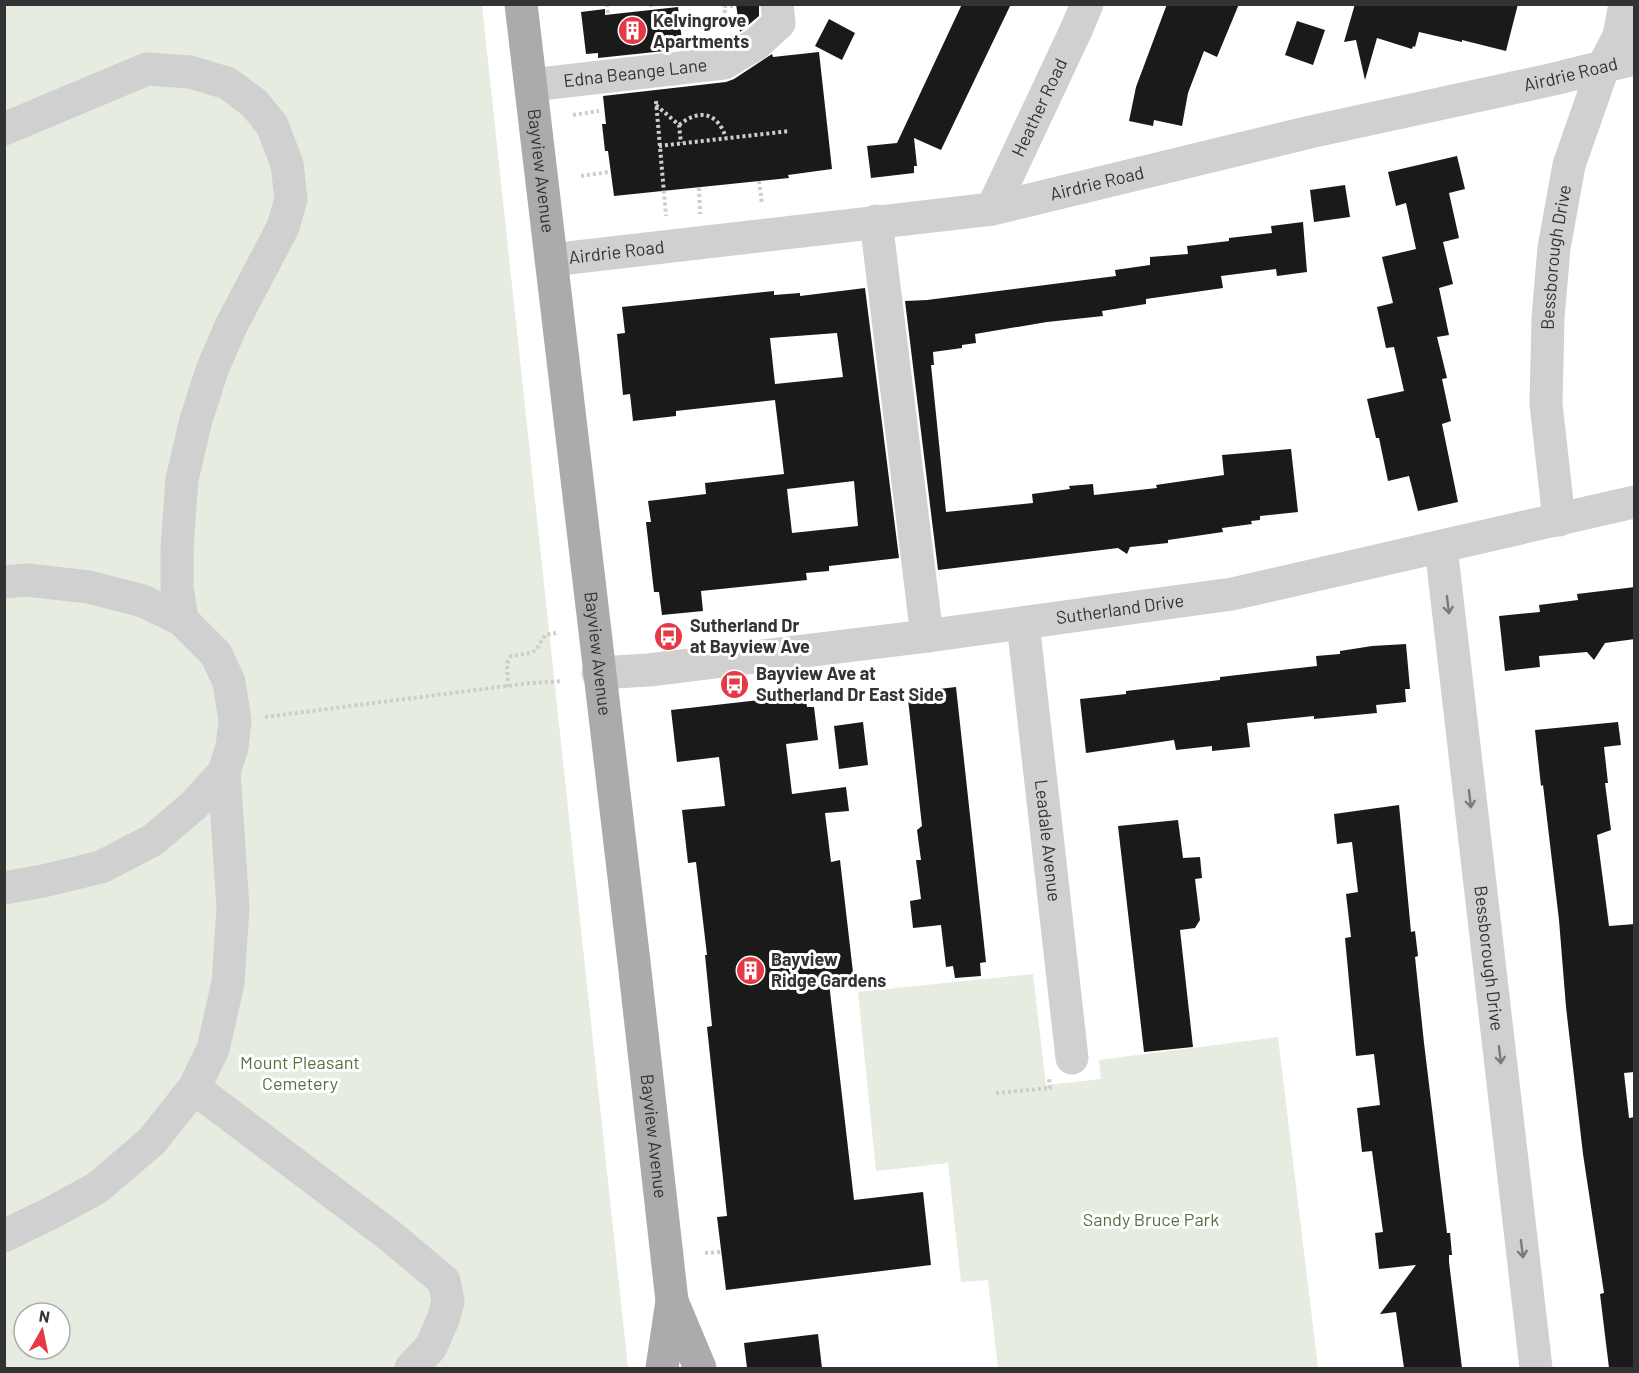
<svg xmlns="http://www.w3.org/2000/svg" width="1639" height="1373" font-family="Barlow,sans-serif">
<rect width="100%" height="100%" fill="#fff"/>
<path fill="#e6ecdf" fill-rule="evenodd" d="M5,5H482L628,1368H5ZM24,1313H60V1349H24Z
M1033,974L1046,1085L1101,1079L1099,1060L1278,1037L1318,1368H998L988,1280L961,1282L948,1163L876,1171L858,992Z"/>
<path fill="#1a1a1a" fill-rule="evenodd" d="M736,4H759V16L740,32Z
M962,4H1011L941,150L914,138L917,166H914V173L871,178L867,146L897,143Z
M1167,4H1239L1217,57L1204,51L1188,93L1182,126L1154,120L1153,126L1129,121L1136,87Z
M1355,4H1518L1506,51L1462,40V42L1419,32L1415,47L1413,46L1412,49L1377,38L1365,80L1356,40L1344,42Z
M678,7L683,49L598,58V53L586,54L581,12L605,9V15Z
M829,19L855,33L842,60L815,46Z
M1297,21L1325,30L1313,65L1285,55Z
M819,52L832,169L788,175L789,178L614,196L608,151H605L602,124H606L603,96L726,82L734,79L772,54L773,57Z
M1457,156L1465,189L1449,193L1459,238L1443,242L1453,284L1439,288L1449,335L1437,337L1447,378L1442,379L1451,421L1442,424L1458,502L1418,511L1409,476L1388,481L1379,438H1376L1367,399L1404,391L1394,347L1386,348L1377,307L1393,303L1382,257L1416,249L1406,203L1396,206L1388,172Z
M1345,185L1350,217L1314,222L1310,190Z
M1303,222L1307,272L1277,276L1276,269L1221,276L1223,288L1146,299V304L1102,311L1103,316L1047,322L975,334L976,343L962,345V348L933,352L934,365H931L946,512L1033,503L1032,494L1070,489L1069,486L1093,484L1094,495L1157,488L1156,485L1224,475L1222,455L1291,449L1298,512L1260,516V520L1251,521L1252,524L1222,528L1223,532L1168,540V543L1130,547L1127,554L1118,548L938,570L905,301L927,300L1116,276L1115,270L1150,265V257L1188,254L1187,246L1229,241V238L1272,233L1271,226Z
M865,288L899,558L829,566V571L806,573L807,580L701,591L703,611L662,615L659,592H654L646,522H651L648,501L706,494L705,483L784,474L775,400L676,411V416L633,421L630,394L623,395L617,334L625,333L622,307L774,291V295L800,293V296ZM837,333L843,377L775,384L770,338ZM854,481L858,526L792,533L787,489Z
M1635,587V639L1605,643L1594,660L1587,652L1539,656L1540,667L1505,671L1499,616L1540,612L1539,605L1578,600L1577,594Z
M1406,644L1410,689H1405L1406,702L1376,705L1377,713L1314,719V716L1247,723L1250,747L1212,751V746L1176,750L1174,740L1086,753L1080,699L1126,694V691L1220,680V677L1317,666L1316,656L1340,654V651L1372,646Z
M956,687L986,962L980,963L981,976L955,978L953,966L946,967L941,925L913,928L910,901L921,899L916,860H921L917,830L922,826L908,699L914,698L913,692Z
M805,695L807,707H814L818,740L786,744L792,794L846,787L849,811L825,813L831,862L840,860L854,981L829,983L854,1200L923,1192L931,1265L726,1290L717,1217L727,1216L707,1027L712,1026L705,955H707L696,862L688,863L682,810L725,806L719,757L677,762L671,710Z
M863,722L868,765L839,769L834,726Z
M1618,722L1621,745L1604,747L1608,783H1605L1611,830L1597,835L1609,926L1635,924L1634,1072L1624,1073L1629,1118L1635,1117V1368H1609L1600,1294L1604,1293L1583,1154L1566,1007L1559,920L1543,785L1541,786L1535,730Z
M1399,805L1411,932L1415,931L1418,956L1415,957L1424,1043L1447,1233H1450L1452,1255H1449V1262L1462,1368H1404L1396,1312L1380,1314L1416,1265L1379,1269L1375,1233L1383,1232L1372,1151L1362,1152L1357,1108L1380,1105L1374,1054L1356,1056L1345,938L1351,937L1346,894L1358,892L1352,842L1337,844L1334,814Z
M1178,820L1183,858L1200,857L1202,878L1195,879L1200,920L1195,928L1180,930L1193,1047L1144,1052L1118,826Z
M818,1334L822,1368H747L744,1343Z"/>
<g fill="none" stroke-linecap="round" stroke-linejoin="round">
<path stroke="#cdcdcd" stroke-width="4" stroke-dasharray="3 3" stroke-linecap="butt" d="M607,4L608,15
M651,4L652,9
M724,4L726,24L729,26
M724,6H736
M656,101L666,216
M656,105L679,125L681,143
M573,115L599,111
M679,125C700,108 718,113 726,138
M659,146L790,131
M581,176L608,172
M759,181L762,204
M699,188L700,214
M508,687L507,663L511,656L530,653L536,650L545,635L556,633
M265,717L530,683L563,681
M996,1093L1050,1088L1049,1078
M705,1253L721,1252"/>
<g stroke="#d0d0d0" stroke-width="33">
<path id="s1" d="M531,85L724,63L756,44L779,23L777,4"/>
<path d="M4,129L147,69L190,72L227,83L254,103L272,125L287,164L291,199L283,227L231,326L212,370L196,420L182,479L177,547V587L182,620"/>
<path id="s2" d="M992,209L1077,28L1087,4"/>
<path d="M876,221L927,636"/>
<path id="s3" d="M551,260L992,209L1310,132L1554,79L1634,59"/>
<path id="s4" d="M1559,520L1546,404L1548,318L1554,248L1569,165L1604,65L1619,36L1625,4"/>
<path id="s5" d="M1441,547L1536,1368"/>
<path d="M4,582L27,580L89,587L143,601L182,620L216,654L229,682L235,721L232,747L224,772L194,805L153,840L101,867L43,881L4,888"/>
<path id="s6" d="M1023,623L1072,1058"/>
<path id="s7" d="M598,673L649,670L927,636L1232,594L1634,502"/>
<path d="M194,1088L389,1235L444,1281L448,1301L444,1317L431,1347L411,1368"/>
<path d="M4,1236L53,1212L97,1188L152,1141L194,1088L213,1049L228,983L233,908L224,772"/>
</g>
<g stroke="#ababab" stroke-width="33">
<path id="s8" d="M521,4L634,962L672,1301L662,1368"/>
<path d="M672,1301L700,1368"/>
</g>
</g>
<defs><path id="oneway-shaft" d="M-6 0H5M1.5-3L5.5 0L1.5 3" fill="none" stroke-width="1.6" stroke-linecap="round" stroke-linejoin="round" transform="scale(1.5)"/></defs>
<g stroke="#7a7a7a">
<use href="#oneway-shaft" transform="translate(1448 605) rotate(83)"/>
<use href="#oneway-shaft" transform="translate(1470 799) rotate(83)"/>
<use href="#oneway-shaft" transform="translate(1500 1055) rotate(83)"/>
<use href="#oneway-shaft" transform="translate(1522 1249) rotate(83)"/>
</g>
<defs>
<symbol id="building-disc" viewBox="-11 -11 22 22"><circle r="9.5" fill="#e63946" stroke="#fff"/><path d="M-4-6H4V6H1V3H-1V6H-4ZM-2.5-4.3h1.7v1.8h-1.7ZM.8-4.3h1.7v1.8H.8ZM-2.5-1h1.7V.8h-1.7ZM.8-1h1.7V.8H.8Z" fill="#fff"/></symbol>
<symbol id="bus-disc" viewBox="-11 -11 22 22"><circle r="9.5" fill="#e63946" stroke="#fff"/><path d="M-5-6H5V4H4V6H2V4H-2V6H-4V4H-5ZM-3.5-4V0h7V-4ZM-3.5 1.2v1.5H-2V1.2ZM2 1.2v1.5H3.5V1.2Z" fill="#fff"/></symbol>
</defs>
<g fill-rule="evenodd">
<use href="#building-disc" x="616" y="14" width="33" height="33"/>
<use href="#bus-disc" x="652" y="620" width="33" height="33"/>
<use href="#bus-disc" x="718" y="668" width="33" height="33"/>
<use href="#building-disc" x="734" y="954" width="33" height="33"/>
</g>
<g text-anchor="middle" stroke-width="6" stroke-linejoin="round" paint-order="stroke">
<g font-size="18" font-weight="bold" fill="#333" stroke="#fff" text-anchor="start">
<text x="653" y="27">Kelvingrove<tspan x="653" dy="21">Apartments</tspan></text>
<text x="690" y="632">Sutherland Dr<tspan x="690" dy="21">at Bayview Ave</tspan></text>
<text x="756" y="680">Bayview Ave at<tspan x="756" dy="21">Sutherland Dr East Side</tspan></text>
<text x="771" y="966">Bayview<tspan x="771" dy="21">Ridge Gardens</tspan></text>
</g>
<g font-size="18" fill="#333" stroke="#fff">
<text dy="6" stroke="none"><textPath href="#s1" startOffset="105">Edna Beange Lane</textPath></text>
<text dy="6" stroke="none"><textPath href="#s3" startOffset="1038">Airdrie Road</textPath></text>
<text dy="6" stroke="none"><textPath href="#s2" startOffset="112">Heather Road</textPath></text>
<text dy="6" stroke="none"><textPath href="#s8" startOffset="168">Bayview Avenue</textPath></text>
<text dy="6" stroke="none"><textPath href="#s3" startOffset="552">Airdrie Road</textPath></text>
<text dy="6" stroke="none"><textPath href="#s3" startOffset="66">Airdrie Road</textPath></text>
<text dy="6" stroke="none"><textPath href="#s4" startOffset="264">Bessborough Drive</textPath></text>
<text dy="6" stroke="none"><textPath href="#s7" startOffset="526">Sutherland Drive</textPath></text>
<text dy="6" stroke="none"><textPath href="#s8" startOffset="654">Bayview Avenue</textPath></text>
<text dy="6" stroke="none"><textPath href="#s6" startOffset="219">Leadale Avenue</textPath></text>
<text dy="6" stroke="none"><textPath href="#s5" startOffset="414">Bessborough Drive</textPath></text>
<text dy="6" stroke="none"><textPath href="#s8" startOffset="1140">Bayview Avenue</textPath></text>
</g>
<g font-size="18" fill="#56703f" stroke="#fff">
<text x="300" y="1069">Mount Pleasant<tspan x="300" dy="21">Cemetery</tspan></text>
<text x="1151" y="1226">Sandy Bruce Park</text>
</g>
</g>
<rect width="1639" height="1373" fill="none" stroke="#333333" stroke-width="12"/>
<g transform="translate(42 1331) rotate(9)"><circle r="28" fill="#ffffff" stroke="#adadad" stroke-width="1.5"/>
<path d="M0-4.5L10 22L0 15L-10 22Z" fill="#e63946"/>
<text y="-9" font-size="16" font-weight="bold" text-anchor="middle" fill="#333333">N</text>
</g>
</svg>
